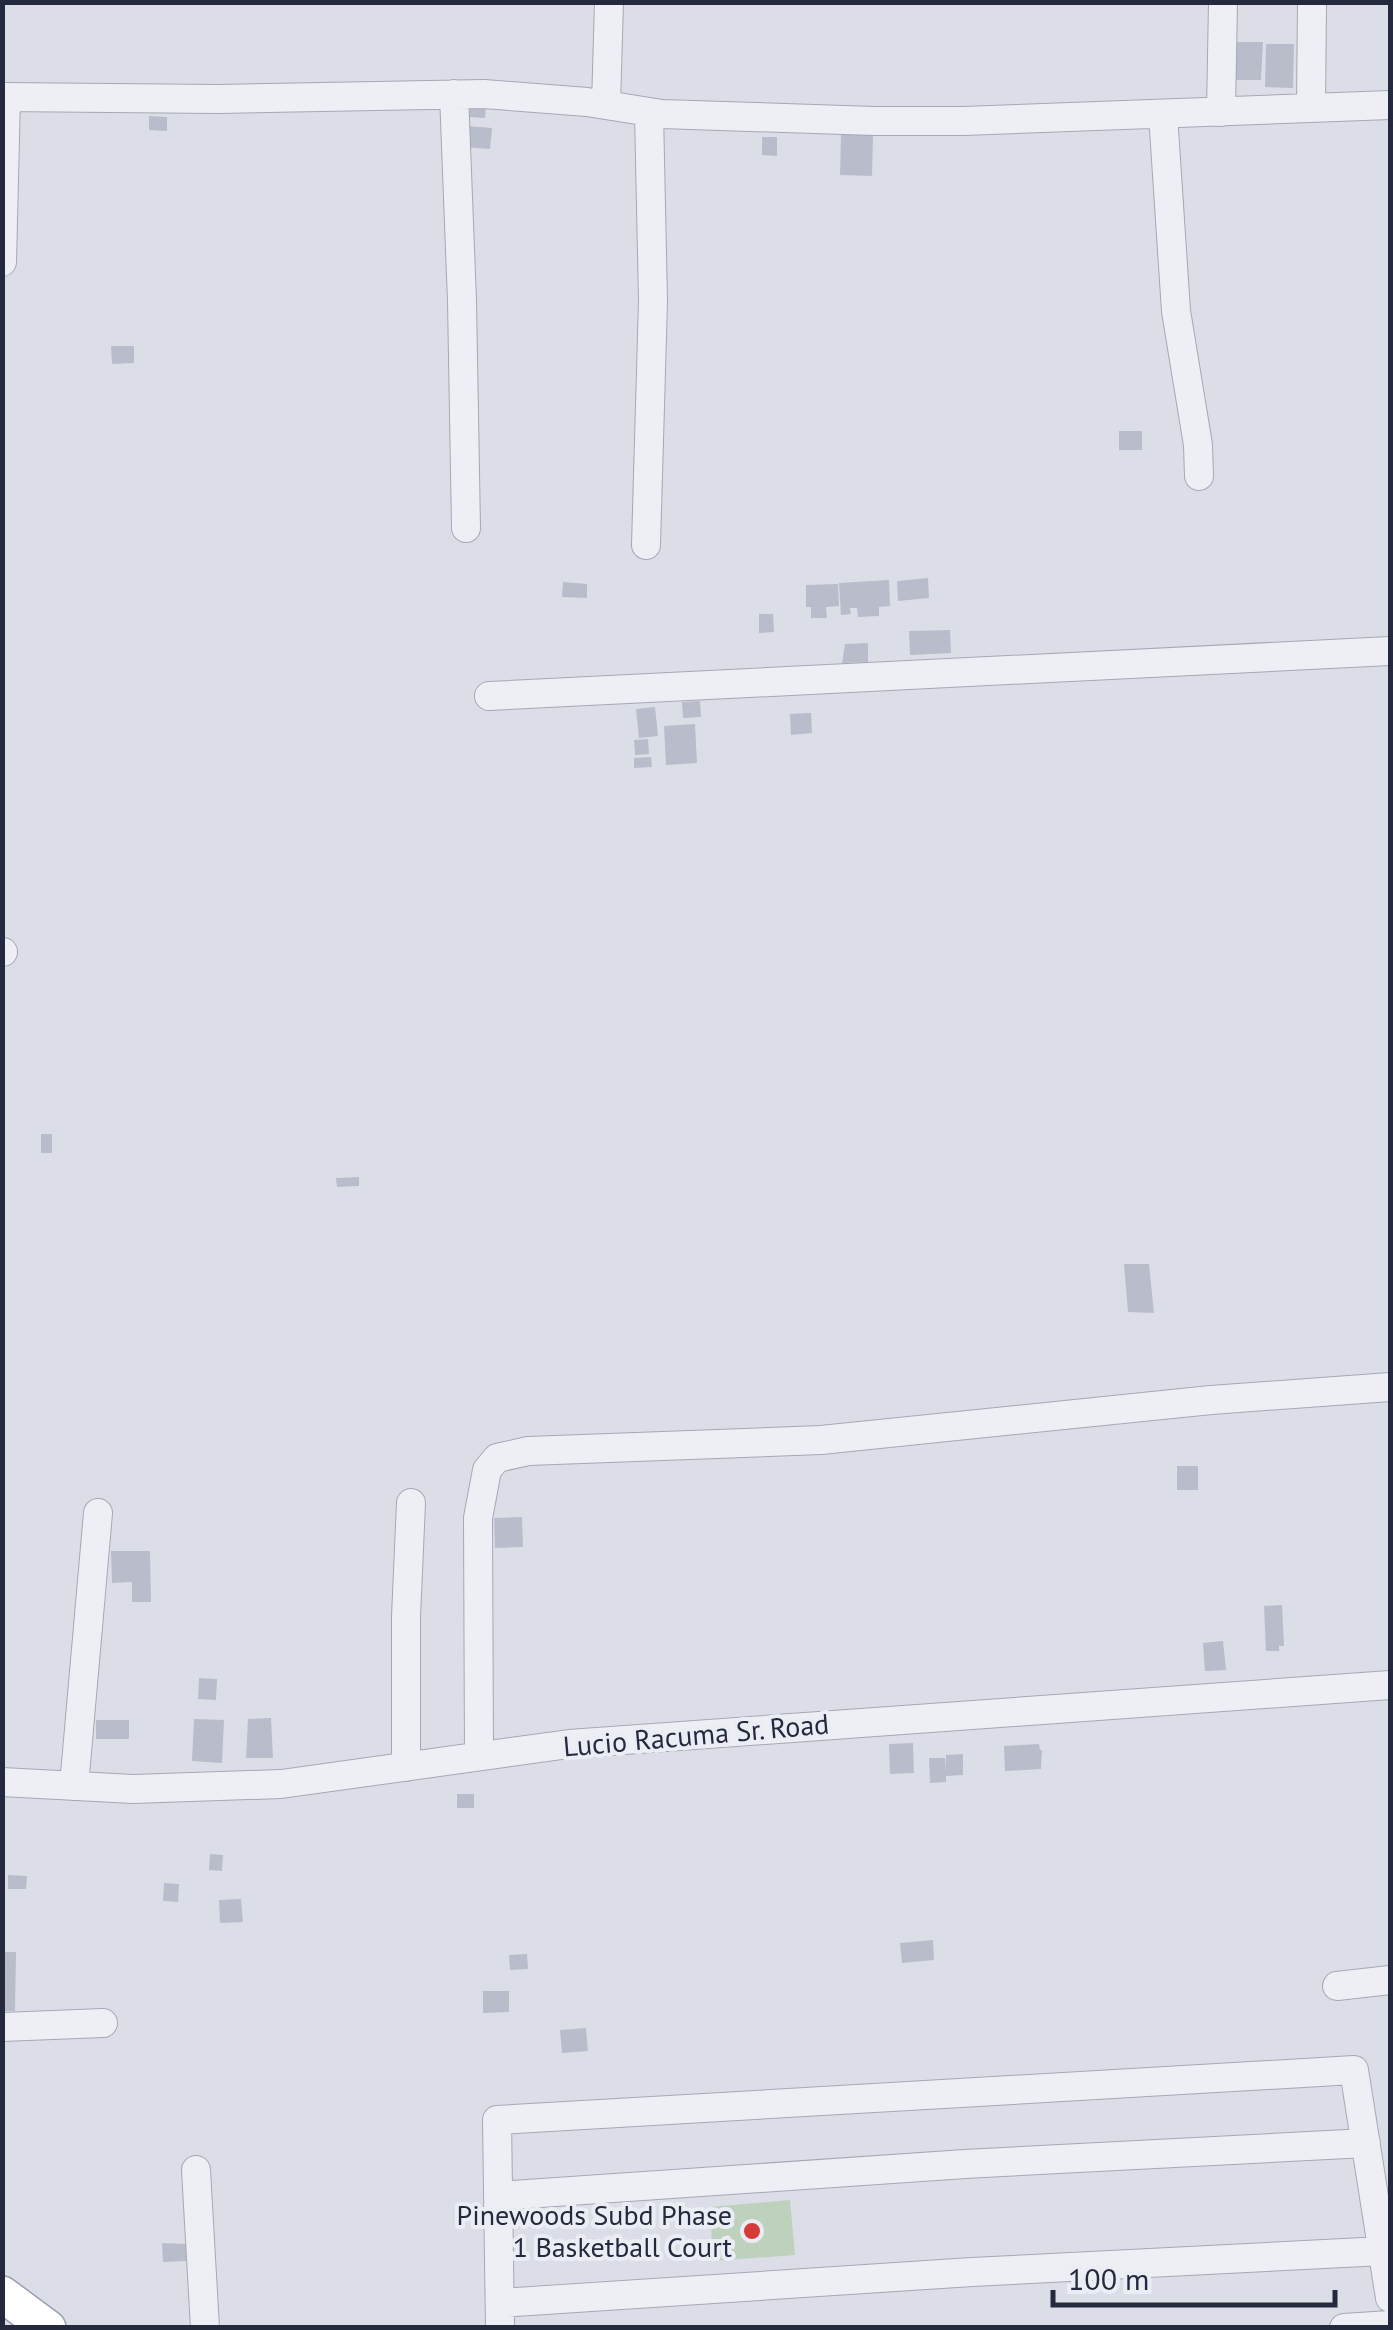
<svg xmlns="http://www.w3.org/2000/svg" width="1393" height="2330" font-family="'PT Sans',sans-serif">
<rect width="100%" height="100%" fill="#dcdee7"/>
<path fill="#bed1bc" d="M790,2200L795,2255L713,2261L710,2207Z"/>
<path fill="#b9bcca" d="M1230,42H1263L1261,80H1230Z
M1266,44H1294L1293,88L1265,87Z
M470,103L486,104L485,118L469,117Z
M149,116L167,117V131L149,130Z
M466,126L492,128L490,149L464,147Z
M841,134L873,135L872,176L840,175Z
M762,137H777V156L762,155Z
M111,346H134V363L112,364Z
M1119,431H1142V450H1119Z
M928,578L929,598L898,601L897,581Z
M889,580L890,606L879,607V616L858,617L857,608H850L851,614L841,615L839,583Z
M563,582L587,584V598L562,597Z
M838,584L839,606L826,607L827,618H811V607H806V585Z
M759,614H773L774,632L759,633Z
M950,630L951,653L910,655L909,631Z
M868,643V662L842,663L845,644Z
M700,701L701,717L683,718L682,702Z
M655,707L658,736L639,738L636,709Z
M811,713L812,733L791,735L790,714Z
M695,724L697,763L666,765L664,726Z
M648,739L649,754L635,755L634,740Z
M651,757L652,767L634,768V758Z
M41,1134H52V1153H41Z
M359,1177V1186L337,1187L336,1178Z
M1124,1264H1149L1154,1313L1128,1312Z
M1177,1466H1198V1490H1177Z
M522,1517L523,1547L495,1548L494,1518Z
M111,1551H150L151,1602H132V1582L112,1583Z
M1282,1605L1284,1646H1279V1651H1266L1264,1606Z
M1223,1641L1226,1670L1205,1671L1203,1643Z
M199,1678L217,1679L216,1700L198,1699Z
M271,1718L273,1758H246L248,1719Z
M194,1719L224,1720L222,1763L192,1761Z
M96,1720H129V1739H96Z
M913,1743L914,1773L890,1774L889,1744Z
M1039,1744L1040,1750H1042L1041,1769L1005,1771L1004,1746Z
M963,1754V1775L946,1776V1782L930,1783L929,1758H945L946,1771V1755Z
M457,1794H474V1808H457Z
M210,1854L223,1855L222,1871L209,1870Z
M8,1875L27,1876L26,1889H8Z
M164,1883L179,1884L178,1902L163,1901Z
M241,1899L243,1922L220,1923L219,1900Z
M933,1940L934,1960L902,1963L900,1943Z
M2,1952H16L15,2011H2Z
M527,1954L528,1969L510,1970L509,1955Z
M483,1991H509V2012L483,2013Z
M586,2028L588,2051L562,2053L560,2030Z
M162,2243L187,2244L186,2261L163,2262Z"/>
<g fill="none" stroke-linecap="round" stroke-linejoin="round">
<defs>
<path id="minor" d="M454,94L462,301L466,528
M2,97L218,99L484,94L587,102L662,114L874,121H963L1390,105
M606,105L609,2
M1311,108L1312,2
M1221,112L1223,2
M1163,114L1176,311L1198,445L1199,476
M2,262L6,97
M646,545L653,301L649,112
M489,696L1390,651
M2,952H3
M479,1756L478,1518L487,1470L497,1458L528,1451L821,1440L1211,1400L1390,1387
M406,1767V1617L411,1503
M2,1782L133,1789L281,1784L569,1744L1390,1685
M74,1786L98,1513
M1337,1986L1390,1980
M2,2027L103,2023
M196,2170L205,2328
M498,2196L965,2164L1366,2143
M500,2303L972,2272L1383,2251
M500,2328L497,2120L1354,2070L1390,2298
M1344,2328L1390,2325"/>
<path id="major" d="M2,2294L48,2328"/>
</defs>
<use href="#minor" stroke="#a5a8b4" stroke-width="30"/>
<use href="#major" stroke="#9aa0b3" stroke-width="38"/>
<use href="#minor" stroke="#eeeff5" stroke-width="28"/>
<use href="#major" stroke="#fff" stroke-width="35"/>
</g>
<circle fill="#d43c38" stroke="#ebedf5" stroke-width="4" cx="752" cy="2231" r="10"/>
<g text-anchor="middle" stroke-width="8" stroke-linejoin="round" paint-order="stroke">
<g font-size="28" fill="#25293d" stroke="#ebedf5">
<text transform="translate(696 1735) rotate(-5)" y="10">Lucio Racuma Sr. Road</text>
</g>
<g font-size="28" fill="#25293d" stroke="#ebedf5" text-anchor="end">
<text x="732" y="2225">Pinewoods Subd Phase<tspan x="732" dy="32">1 Basketball Court</tspan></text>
</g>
</g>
<rect width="1393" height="2330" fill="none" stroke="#25293d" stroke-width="10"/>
<path d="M1053 2290v15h282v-15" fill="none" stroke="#25293d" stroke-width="5"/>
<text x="1068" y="2290" font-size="30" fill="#25293d" stroke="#ebedf5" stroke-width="8" paint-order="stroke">100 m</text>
</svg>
